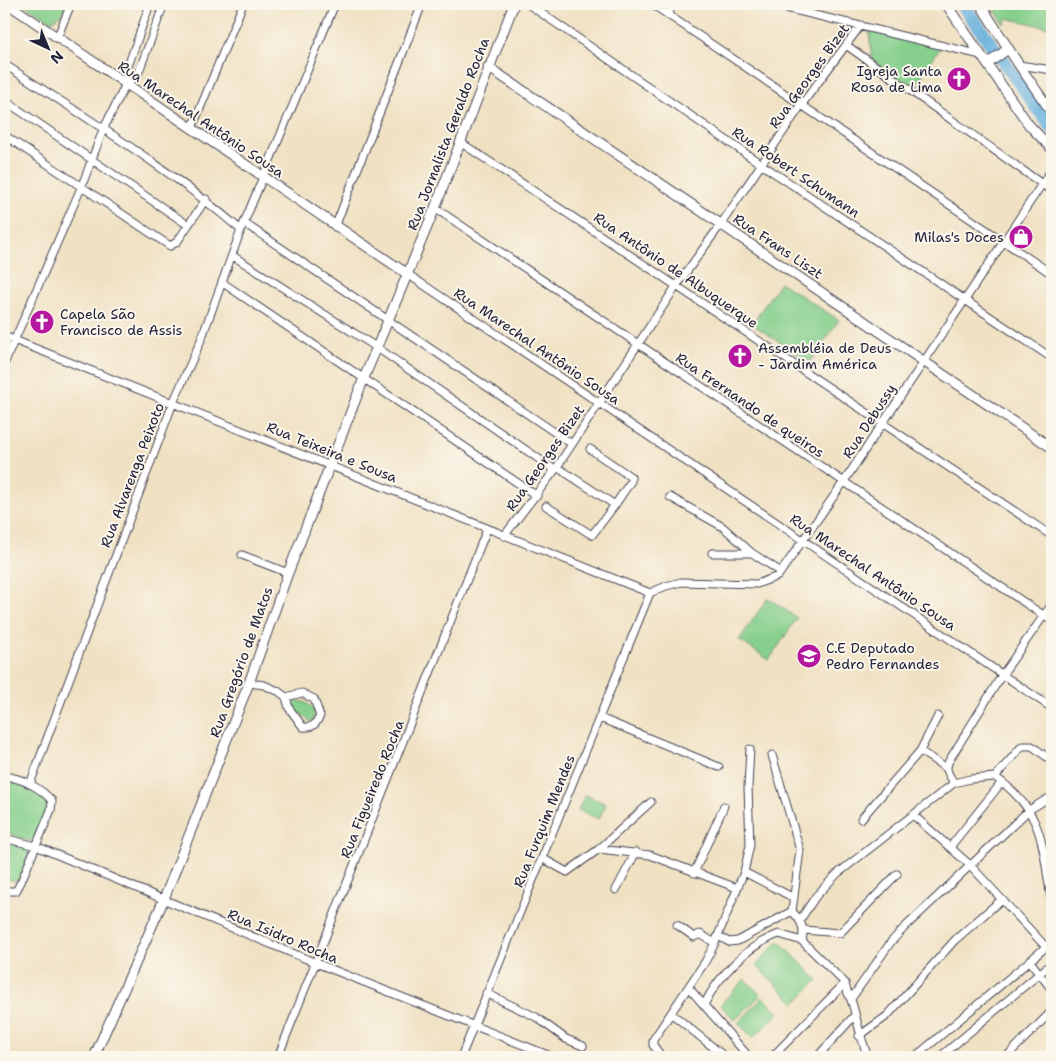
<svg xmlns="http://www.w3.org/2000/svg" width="1056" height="1061" font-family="'Shantell Sans',sans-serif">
<rect width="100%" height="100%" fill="#fbf7ec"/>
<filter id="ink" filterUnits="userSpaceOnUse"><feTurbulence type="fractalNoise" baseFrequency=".02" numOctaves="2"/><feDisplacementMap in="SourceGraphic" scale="10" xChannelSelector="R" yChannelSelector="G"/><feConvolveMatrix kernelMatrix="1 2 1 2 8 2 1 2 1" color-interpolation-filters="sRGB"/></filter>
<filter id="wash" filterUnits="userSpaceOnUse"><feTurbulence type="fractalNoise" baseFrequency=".0096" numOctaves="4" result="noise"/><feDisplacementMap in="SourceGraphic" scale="20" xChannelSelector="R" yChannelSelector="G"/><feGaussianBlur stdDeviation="1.12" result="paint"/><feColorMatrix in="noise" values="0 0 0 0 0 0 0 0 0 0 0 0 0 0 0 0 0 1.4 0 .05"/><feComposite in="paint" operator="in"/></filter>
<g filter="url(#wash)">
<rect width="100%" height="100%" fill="#f0e1c3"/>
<path fill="#86cf8c" stroke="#547864" d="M23,4H65L62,14L52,21Z
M991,4H1052V28L1006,18L1004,24Z
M869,30L941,46L914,88L872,61Z
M780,282L839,320L810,362L752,324Z
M768,598L797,618L769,660L739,640Z
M297,701L305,702L314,709V720L310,721L294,709L293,704Z
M4,781C18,780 40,791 50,802L34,840L28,841L4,831Z
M585,795L606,804L599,819L578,810Z
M12,843L30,850L19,882L4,878V853Z
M779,941L818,980L795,1003L756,965Z
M745,979L761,995L735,1020L720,1005Z
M763,997L779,1013L753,1038L738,1023Z"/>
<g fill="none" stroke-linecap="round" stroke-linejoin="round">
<path stroke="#63aedc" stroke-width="14" d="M962,4L1052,128"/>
</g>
</g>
<g filter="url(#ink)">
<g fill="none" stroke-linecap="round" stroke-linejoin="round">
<defs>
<path id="minor" d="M528,4L761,164L1052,358
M652,4L1052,274
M669,4L670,16
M769,4L981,55
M57,38L71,4
M846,45L1052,191
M4,64C84,117 168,167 241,230
M1019,65L1052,70
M126,84L127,69L150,4
M4,100L188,225
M192,128L243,4
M4,135L170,246L177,242L206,199
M460,142L1052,536
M435,208L1052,621
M244,223L572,444
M335,227L422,4
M233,256L376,347L555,470
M406,273L1052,708
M223,283L537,496
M4,336L650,593
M4,364L81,188L103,130L126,84L138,74L164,4
M590,449L631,477V481L615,505
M670,497L723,527L752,553
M546,506L592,535L615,505L557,467
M504,536L555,470L677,285L721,224L802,104L861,25
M712,553H752L781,572
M242,555L288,573
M650,593L666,586L681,582L757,584L778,576L843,483L1052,169
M249,683L264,685L278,691L286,697L289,708L303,727C313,728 316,724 320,716L314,699L302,693L286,697
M600,718L719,767
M920,751L938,716
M772,755L800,850L792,911
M4,776C22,778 41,788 52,801L51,810L21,882L16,891H4
M995,777C1046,812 1042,849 1052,904
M995,777L1022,746H1032L1052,761
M954,783C948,773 944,769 950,759L1002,675L1052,604
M30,784L173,403L201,340L241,230L335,4
M913,815L970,865L1046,947
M861,819L920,751L946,768
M4,838L36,846L316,963L553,1057
M950,847L1002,782
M599,849L650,855L737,888
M542,858L567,872L599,849L651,802
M744,872L794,898
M694,873L724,806
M616,890L636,852
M792,911C801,921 805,927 802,941L845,983C846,992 851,997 853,1006C858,1024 861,1040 868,1057
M800,920L816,896L837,874L954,783L970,779L995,777
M677,925L694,937L700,934L715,943
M804,930L840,933L897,874
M718,936L729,942L738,941L792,911
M1030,961L1052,990
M689,988L749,1057
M486,993L536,1017L566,1039L583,1046
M851,999L891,942L904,928L1029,810L1047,799L1052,803
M704,1005C718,976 748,945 779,934L802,941
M671,1013L725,1057
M859,1036L887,1016L955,940L1001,900
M278,1057L487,529
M461,1057L650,593
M662,1057L653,1045V1040L705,962L715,943L744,872L750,845L748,787L750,749
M772,1057L845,983
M817,1057L855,1015
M915,1057L1052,942
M940,1057L1052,963
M1006,1057L1052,1011"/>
<path id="tertiary" d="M8,4L406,273
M946,4L1029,125L1052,149
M980,4L1019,65L1052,113
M987,64L1008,49
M488,67L1052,448
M94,1057L164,899L249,683L288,573L364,378L435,208L514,4"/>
</defs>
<use href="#minor" stroke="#413f4f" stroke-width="9"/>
<use href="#tertiary" stroke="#413f4f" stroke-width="11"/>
<use href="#minor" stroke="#fff" stroke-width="7"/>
<use href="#tertiary" stroke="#fff" stroke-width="9"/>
</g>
</g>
<defs>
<symbol id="church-disc" viewBox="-11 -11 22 22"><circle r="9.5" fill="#b5179e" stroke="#fbf7ec"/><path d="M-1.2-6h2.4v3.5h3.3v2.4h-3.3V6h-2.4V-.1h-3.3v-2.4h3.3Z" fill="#fff"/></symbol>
<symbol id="shop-disc" viewBox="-11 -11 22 22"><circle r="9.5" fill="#b5179e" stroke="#fbf7ec"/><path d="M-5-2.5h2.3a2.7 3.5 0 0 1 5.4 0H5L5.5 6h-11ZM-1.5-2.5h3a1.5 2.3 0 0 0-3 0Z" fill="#fff"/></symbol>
<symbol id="school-disc" viewBox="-11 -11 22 22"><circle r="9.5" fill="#b5179e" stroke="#fbf7ec"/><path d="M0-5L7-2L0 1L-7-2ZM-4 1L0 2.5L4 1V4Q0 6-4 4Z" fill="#fff"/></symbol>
</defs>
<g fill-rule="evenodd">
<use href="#church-disc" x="945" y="65" width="28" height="28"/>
<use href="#shop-disc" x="1007" y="223" width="28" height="28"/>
<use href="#church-disc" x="28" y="308" width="28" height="28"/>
<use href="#church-disc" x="726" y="342" width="28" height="28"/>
<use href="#school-disc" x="795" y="642" width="28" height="28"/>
</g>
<g text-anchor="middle" stroke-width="4" stroke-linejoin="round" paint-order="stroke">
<g font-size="14" fill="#22223b" stroke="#fbf7ec" text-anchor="start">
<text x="942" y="76" text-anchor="end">Igreja Santa<tspan x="942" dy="16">Rosa de Lima</tspan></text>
<text x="1004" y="242" text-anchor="end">Milas's Doces</text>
<text x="60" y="319">Capela São<tspan x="60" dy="16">Francisco de Assis</tspan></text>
<text x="758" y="353">Assembléia de Deus<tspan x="758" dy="16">- Jardim América</tspan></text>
<text x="826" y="653">C.E Deputado<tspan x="826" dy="16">Pedro Fernandes</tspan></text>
</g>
<g font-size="14" fill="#22223b" stroke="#fbf7ec">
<text transform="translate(809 76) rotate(-54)" y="5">Rua Georges Bizet</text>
<text transform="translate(201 119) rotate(34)" y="5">Rua Marechal Antônio Sousa</text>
<text transform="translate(448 134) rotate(-69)" y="5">Rua Jornalista Geraldo Rocha</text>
<text transform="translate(796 172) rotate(34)" y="5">Rua Robert Schumann</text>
<text transform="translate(778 246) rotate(34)" y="5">Rua Frans Liszt</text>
<text transform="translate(676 270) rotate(34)" y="5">Rua Antônio de Albuquerque</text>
<text transform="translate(537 346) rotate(34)" y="5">Rua Marechal Antônio Sousa</text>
<text transform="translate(750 405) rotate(34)" y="5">Rua Frernando de queiros</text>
<text transform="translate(869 421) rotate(-57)" y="5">Rua Debussy</text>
<text transform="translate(332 452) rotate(22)" y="5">Rua Teixeira e Sousa</text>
<text transform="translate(545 458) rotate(-55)" y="5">Rua Georges Bizet</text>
<text transform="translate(132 475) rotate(-69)" y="5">Rua Alvarenga Peixoto</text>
<text transform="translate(873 572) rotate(34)" y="5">Rua Marechal Antônio Sousa</text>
<text transform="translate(241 662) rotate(-70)" y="5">Rua Gregório de Matos</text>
<text transform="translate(372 789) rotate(-68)" y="5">Rua Figueiredo Rocha</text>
<text transform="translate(544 821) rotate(-68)" y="5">Rua Furquim Mendes</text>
<text transform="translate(283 936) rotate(23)" y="5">Rua Isidro Rocha</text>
</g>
</g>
<rect width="1056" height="1061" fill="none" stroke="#fbf7ec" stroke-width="20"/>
<g transform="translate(48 48) rotate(136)" stroke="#fbf7ec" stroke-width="4" paint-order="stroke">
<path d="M0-4L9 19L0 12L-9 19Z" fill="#22223b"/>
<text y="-8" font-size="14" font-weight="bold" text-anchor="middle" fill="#22223b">N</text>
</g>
</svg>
